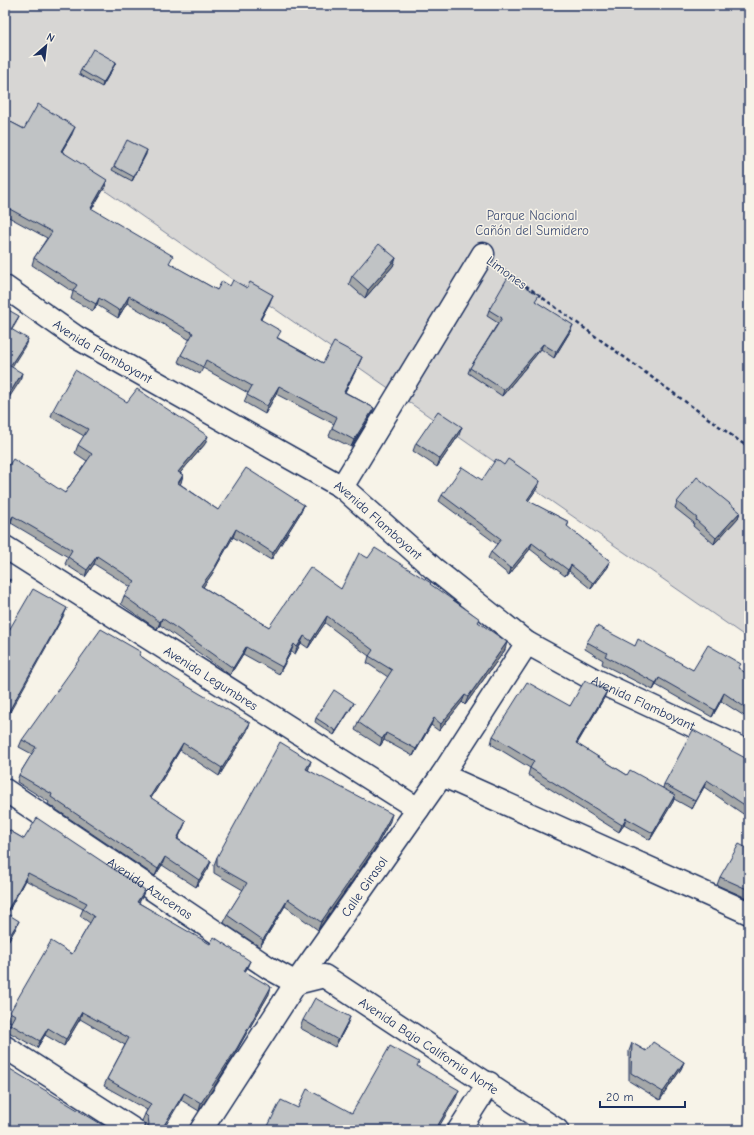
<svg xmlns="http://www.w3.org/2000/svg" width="754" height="1135" font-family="'Comic Neue',sans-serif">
<rect width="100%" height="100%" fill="#f7f3e8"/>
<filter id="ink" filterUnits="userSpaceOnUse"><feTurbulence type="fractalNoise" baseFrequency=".025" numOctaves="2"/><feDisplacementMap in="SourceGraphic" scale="8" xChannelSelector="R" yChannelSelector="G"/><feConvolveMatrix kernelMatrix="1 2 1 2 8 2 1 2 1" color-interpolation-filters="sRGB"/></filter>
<g filter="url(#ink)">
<path fill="#d7d6d4" stroke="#798299" d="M5,5H749V639L5,121Z"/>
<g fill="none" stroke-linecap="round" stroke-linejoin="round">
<defs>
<g id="minor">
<path id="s1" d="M5,287L76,337L342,487L433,568L527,643L593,679L749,752"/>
<path d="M342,487L483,254"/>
<path id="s2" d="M5,547L418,809"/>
<path d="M442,775L749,913"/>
<path id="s3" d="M5,790L269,968L296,983L324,976L557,1130"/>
<path d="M5,1047L134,1130"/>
<path id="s4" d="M201,1130L296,983L442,775L527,643"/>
<path d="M459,1130L489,1083"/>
</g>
</defs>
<use href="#minor" stroke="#1b2f5e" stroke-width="25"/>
<path stroke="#1b2f5e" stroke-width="2.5" stroke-dasharray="4 3" stroke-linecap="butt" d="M503,269L749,448
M5,588L10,579"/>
<use href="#minor" stroke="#f7f3e8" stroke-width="22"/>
</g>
<path fill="#a5a8a9" stroke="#1b2f5e" d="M116,62L114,66L102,87L79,74L81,70Z
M5,119L24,129L72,134L62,151L105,187L92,209L170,264L217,290L230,286L270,302L261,319L278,338L323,363L359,364L345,392L374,408L371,415L351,447L329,436L334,424L276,394L265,414L244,402L248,393L203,368L200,374L178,362L181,355L190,340L127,303L118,318L97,305L93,311L71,299L73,292L32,265L34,258L47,238L5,215Z
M146,154L132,181L112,170L114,166Z
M396,258L393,266L365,298L349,284L352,276Z
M536,302L571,330L554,358L541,349L502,396L468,373L470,368L498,323L487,316L489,310Z
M127,402L205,444L180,473L183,475L180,484L218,510L304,505L301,512L271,560L233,537L212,574L203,587L269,627L341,589L368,558L430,585L478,622L505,650L465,705L462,702L439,731L431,725L413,756L384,740L380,746L355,730L358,722L388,677L367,663L369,656L325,623L308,648L301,643L295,654L291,652L279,674L243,654L230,675L160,625L157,629L121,604L124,596L131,587L94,564L85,577L65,564L68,557L11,523L5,532V471L65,493L87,461L75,453L78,445L84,436L51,417L53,410Z
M459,435L437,467L413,451L416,443Z
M504,465L538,487L528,501L569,522L567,527L610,561L608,567L591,589L569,571L565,576L530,549L509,575L488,558L491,552L497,544L439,501L442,495L482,480Z
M677,502L740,512L738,518L714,544L693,526L694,523L675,508Z
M749,611V621L746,618Z
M587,642L635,646L693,670L739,669L749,675V719L721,701L712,717L656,685L653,690L602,664L603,660L585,649Z
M139,655L247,731L219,776L180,750L151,798L186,821L183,828L178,839L211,861L208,869L196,887L162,865L155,876L48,804L49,802L17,782L19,775L32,754L19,747L22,740Z
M607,691L604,698L577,744L627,775L663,788L664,784L749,760V818L704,787L692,809L674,799L673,802L650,840L624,825L619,832L528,775L530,768L491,744L493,736Z
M354,703L352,707L334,735L315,722L316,718Z
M309,768L308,770L390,821L374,850L318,930L285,906L260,947L224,923L227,915L243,890L214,873V865L217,857Z
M5,828L24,839L142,897L139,903L247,968L245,972L269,994L234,1055L199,1111L181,1100L146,1130L145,1125L142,1121L145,1114L147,1110L104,1086L107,1079L125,1045L80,1019L64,1046L45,1035L37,1048L7,1031L11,1022L7,1020L10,1012L72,954L90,923L80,916L83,909L25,880L7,914L16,928L5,946Z
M749,849V899L717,885L720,877Z
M303,1020L347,1025L335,1047L300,1028Z
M632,1043L646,1051L684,1062L681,1069L660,1100L629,1081V1051Z"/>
<path fill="#86888a" stroke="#1b2f5e" d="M116,62L114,66L102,87L103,83Z
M75,127L72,134L58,158L61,151Z
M147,150L146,154L132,181L134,177Z
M107,180L105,187L88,215L91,208Z
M396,258L393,266L365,298L368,290Z
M273,295L270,302L257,326L260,319Z
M129,296L127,303L118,318L120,311Z
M99,298L97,305L93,311L96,304Z
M19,316L16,323L8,336L11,329Z
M573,325L571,330L554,358L556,352Z
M28,339L25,346L8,373L10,366Z
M543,344L541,349L502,396L504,390Z
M362,357L359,364L341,399L344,392Z
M22,373L20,381L5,404V401Z
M279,386L276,394L265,414L267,406Z
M374,408L371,415L351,447L354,440Z
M462,427L459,435L437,467L440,459Z
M208,436L205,444L175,479L178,472Z
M183,475L181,483L175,490L178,483Z
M540,481L538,487L524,507L527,500Z
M304,505L301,512L271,560L273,553Z
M740,512L738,518L714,544L716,538Z
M13,516L11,523L5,532V528Z
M236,529L233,537L212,574L199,593L201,586Z
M532,543L530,549L509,575L511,569Z
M97,556L94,564L85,577L87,570Z
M610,561L608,567L591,589L593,583Z
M571,565L569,571L565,576L568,570Z
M67,608L64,615L5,721V718Z
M327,616L325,623L308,648L311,641Z
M162,618L160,625L157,629L160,622Z
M304,636L301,643L295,654L297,647Z
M507,642L505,650L465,705L468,697Z
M294,644L291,652L279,674L282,667Z
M246,647L243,654L230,675L233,668Z
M659,678L656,685L653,690L656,683Z
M607,691L604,698L573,750L576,743Z
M724,693L721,701L712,717L715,710Z
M465,695L462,702L439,731L441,724Z
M354,703L352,707L334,735L336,731Z
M434,718L431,725L413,756L416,749Z
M250,723L247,731L219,776L222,768Z
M386,733L384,740L380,746L382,739Z
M183,743L180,750L147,805L150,797Z
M311,761L309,768L304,776L306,769Z
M707,780L704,787L692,809L695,801Z
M675,795L673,802L650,840L653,833Z
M392,814L390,821L374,850L318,930L321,922Z
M626,818L624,825L619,832L622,825Z
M186,821L183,828L174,846L177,839Z
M165,857L162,865L155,876L158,869Z
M211,861L208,869L196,887L199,880Z
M28,873L25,880L5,918L6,913Z
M145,890L142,897L135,909L137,902Z
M288,899L285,906L260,947L263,940Z
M19,921L16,928L5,946V943Z
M250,961L247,968L241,979L244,971Z
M271,987L269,994L234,1055L199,1111L201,1103Z
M82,1012L80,1019L64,1046L66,1039Z
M350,1017L347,1025L335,1047L338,1040Z
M48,1028L45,1035L37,1048L40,1041Z
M684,1062L681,1069L660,1100L663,1092Z
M459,1090L456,1098L437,1130H435Z
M184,1093L181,1100L163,1130H161Z"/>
<path fill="#c0c3c5" stroke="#1b2f5e" d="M93,49L116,62L103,83L81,70Z
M38,104L75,127L61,151L107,180L91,208L173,256L169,263L217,290L222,281L230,286L233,280L247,288L250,282L273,295L260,319L281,331L277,338L323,363L334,342L362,357L344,392L374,408L354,440L332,428L337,417L279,386L267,406L247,395L252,386L206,360L203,367L181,355L193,333L129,296L120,311L99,298L96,304L73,291L77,285L34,258L52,232L6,207L5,210V119L24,129Z
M127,140L147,150L134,177L114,166Z
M379,244L396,258L368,290L352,276Z
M508,277L539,295L535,301L573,325L556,352L543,344L504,390L470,368L502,318L489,310Z
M5,308L19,316L11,329L28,339L10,366L22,373L5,401Z
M75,370L127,402L137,389L208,436L178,472L183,475L178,483L218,510L246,468L304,505L273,553L236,529L215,567L201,586L269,627L310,567L341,589L359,553L368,558L375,548L431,583L430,584L480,619L478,622L507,642L468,697L465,695L441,724L434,718L416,749L386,733L382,739L358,722L392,670L369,656L373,650L327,616L311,641L304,636L297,647L294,644L282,667L246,647L233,668L162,618L160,622L124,596L135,581L97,556L87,570L68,557L72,550L13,516L5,528V471L13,459L65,493L92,454L78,445L88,429L53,410Z
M438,411L462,427L440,459L416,443Z
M496,459L504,465L508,459L540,481L527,500L569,522L567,526L610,561L593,583L571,565L568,570L532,543L511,569L491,552L501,539L442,495L462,467L482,480Z
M697,477L740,512L716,538L696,520L697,518L677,502Z
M33,589L67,608L5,718V637Z
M597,626L635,646L638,639L693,670L708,645L741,664L738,668L749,675V710L724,693L715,710L659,678L656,683L605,656L607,653L587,642Z
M101,629L141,652L139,655L175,679L250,723L222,768L183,743L150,797L186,821L177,839L211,861L199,880L165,857L158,869L51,797L52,794L19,775L36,747L22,740Z
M585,680L607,691L576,743L627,775L630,770L675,795L653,833L626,818L622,825L530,768L534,761L493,736L527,682L570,706Z
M334,690L354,703L336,731L316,718Z
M693,730L749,760V808L707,780L695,801L664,784Z
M280,742L311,761L306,769L392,814L377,842L321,922L288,899L263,940L227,915L247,883L217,866V857Z
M37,818L145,890L137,902L210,944L214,937L250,961L244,971L271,987L237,1048L201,1103L184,1093L161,1130H146L149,1124L148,1117L145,1114L151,1104L107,1079L129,1038L82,1012L66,1039L48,1028L40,1041L10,1024L15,1015L10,1012L51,941L72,954L94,916L83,909L87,903L28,873L6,913L19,921L5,943V828L24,839Z
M739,844L749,849V890L720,877Z
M315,998L350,1017L338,1040L303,1020Z
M653,1042L684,1062L663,1092L631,1073L632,1043L646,1051Z
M390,1046L419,1062L417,1066L459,1090L435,1130H266L281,1100L298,1108L307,1089L352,1113Z
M5,1066L111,1130H5Z"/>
</g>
<g text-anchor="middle" stroke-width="3" stroke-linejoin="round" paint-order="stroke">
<g font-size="13" fill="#415076" stroke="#f7f3e8">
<text x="532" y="220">Parque Nacional<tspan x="532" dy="15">Cañón del Sumidero</tspan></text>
</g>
<g font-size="13" fill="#1b2f5e" stroke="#f7f3e8">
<text transform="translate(507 272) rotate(36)" y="5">Limones</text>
<text dy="5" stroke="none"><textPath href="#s1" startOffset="117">Avenida Flamboyant</textPath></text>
<text dy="5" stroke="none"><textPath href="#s1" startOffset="441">Avenida Flamboyant</textPath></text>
<text dy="5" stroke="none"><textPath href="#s2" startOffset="244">Avenida Legumbres</textPath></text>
<text dy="5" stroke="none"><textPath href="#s1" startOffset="765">Avenida Flamboyant</textPath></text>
<text dy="5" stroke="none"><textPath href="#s4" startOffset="293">Calle Girasol</textPath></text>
<text dy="5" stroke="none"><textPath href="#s3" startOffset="175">Avenida Azucenas</textPath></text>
<text dy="5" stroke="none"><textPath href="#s3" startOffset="504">Avenida Baja California Norte</textPath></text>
</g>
</g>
<rect width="754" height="1135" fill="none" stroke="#f7f3e8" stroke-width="20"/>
<rect x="10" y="10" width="734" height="1115" fill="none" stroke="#1b2f5e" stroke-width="1.5" filter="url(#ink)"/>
<g transform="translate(46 46) rotate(28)" stroke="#f7f3e8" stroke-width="3" paint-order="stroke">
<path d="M0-3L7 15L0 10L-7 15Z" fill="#1b2f5e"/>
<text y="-6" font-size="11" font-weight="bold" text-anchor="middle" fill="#1b2f5e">N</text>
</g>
<path d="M600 1101v6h85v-6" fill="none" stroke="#1b2f5e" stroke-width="2"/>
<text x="606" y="1101" font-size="12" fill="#1b2f5e" stroke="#f7f3e8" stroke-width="3" paint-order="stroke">20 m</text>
</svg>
